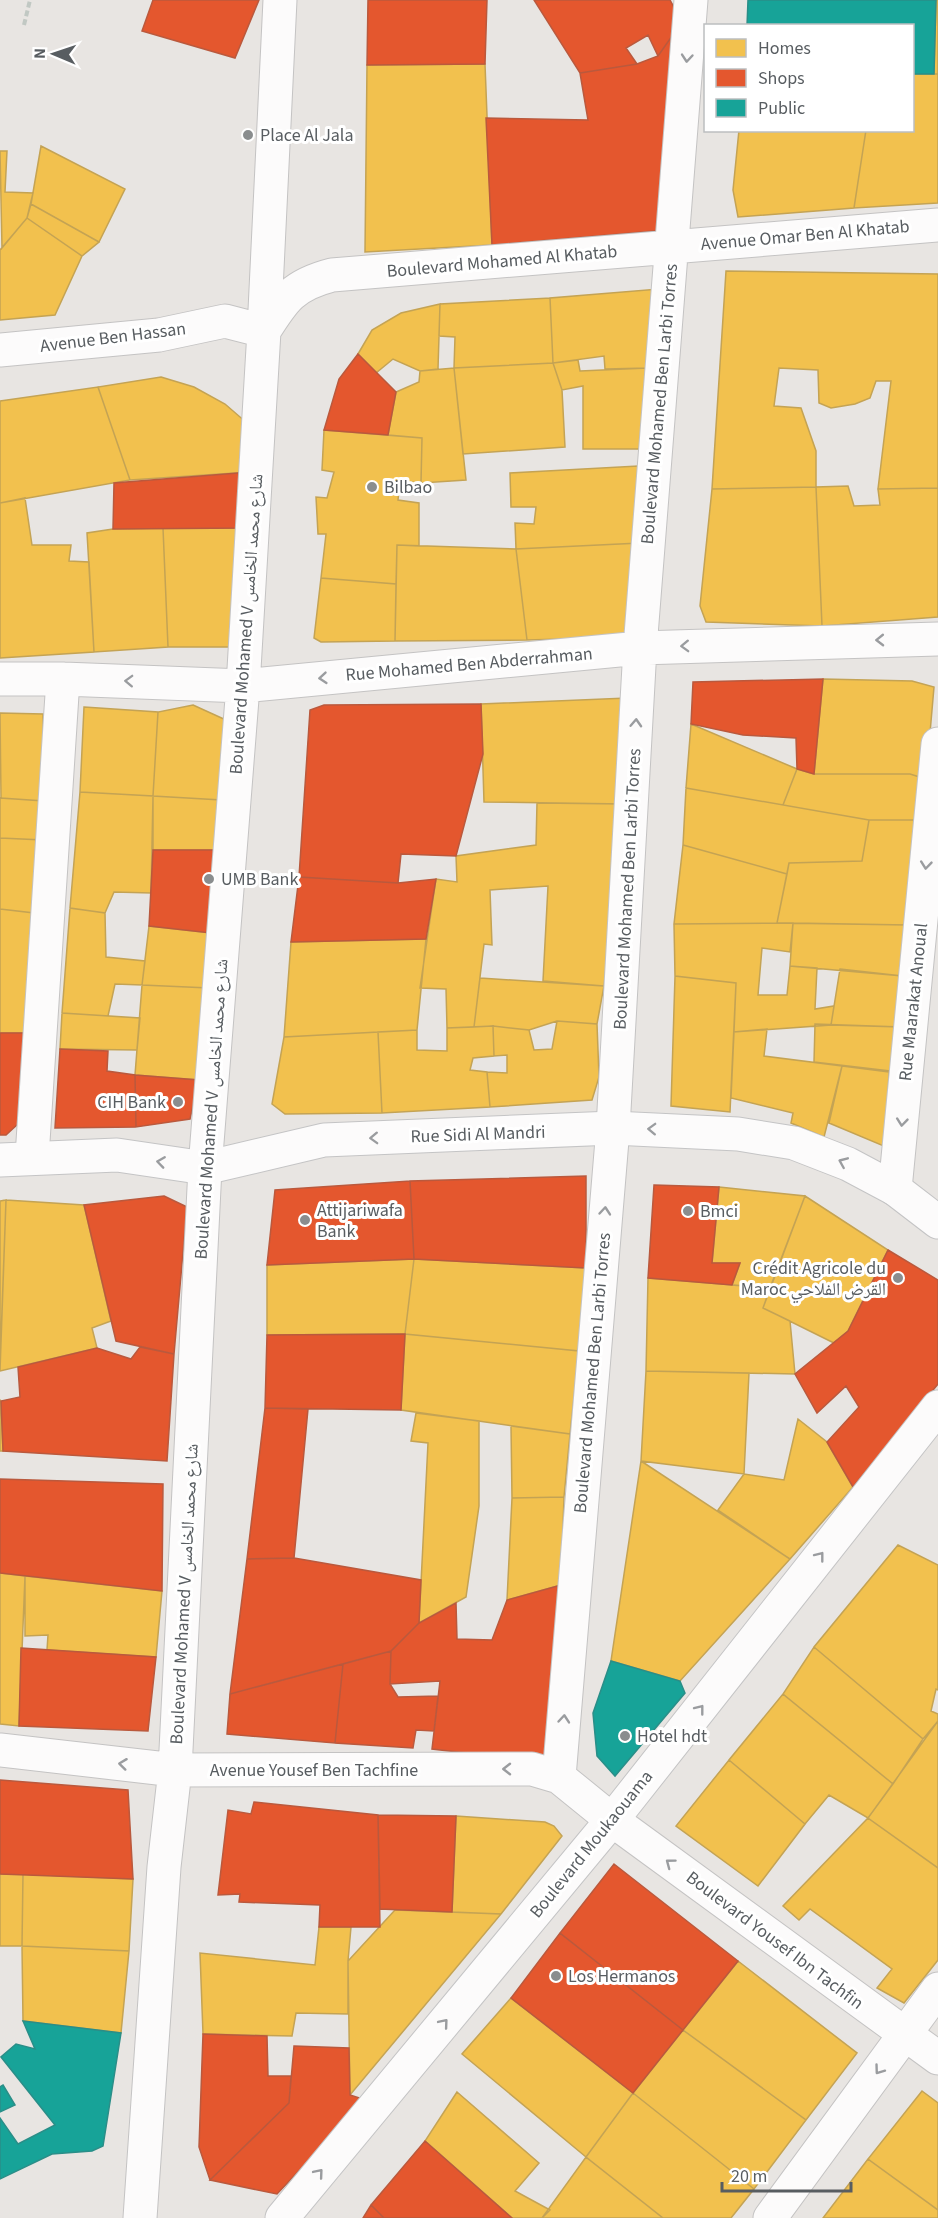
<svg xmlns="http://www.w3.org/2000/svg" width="938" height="2218" font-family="'Source Sans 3','Noto Naskh Arabic',sans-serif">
<rect width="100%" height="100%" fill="#e8e5e2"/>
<path fill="#f2c14e" stroke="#c4a354" stroke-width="1.5" d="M936,0H938V74H934Z
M485,64L492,245L365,252L367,65Z
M912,74H938V203L854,208L866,130H912Z
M739,130H866L854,208L738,217L733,190Z
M41,146L125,189L99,242L31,204Z
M0,151H7L5,192L33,193L27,218L2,248Z
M31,204L99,242L82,256L27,218Z
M27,218L82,256L55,315L0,320V250Z
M726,271L938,274V488L878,489L891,381H876L870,398L855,404L831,408L819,403L818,370L779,368L774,406L801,408L816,451V487L712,489Z
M659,289L648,368L605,369L604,356L553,363L550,298Z
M550,298L553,363L454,368L455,337L439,336L440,304Z
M440,304L438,369L420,371L393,359L376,373L358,354L372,330L401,313Z
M578,360L580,371L648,368V449H583V386L562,390L553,363Z
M553,363L562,390L565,447L463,454L454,368Z
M454,368L466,480L421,483L422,438L388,435L396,392L419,382L420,371Z
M161,377L194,387L225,404L247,423L250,472L130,480L98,387Z
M98,387L130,480L0,503V401Z
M324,430L422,438L421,483L400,481L398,500L419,503V546L397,545L396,584L321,578L326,534H318L316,497L327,498L334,472L322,470Z
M638,466L640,543L516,549L515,523L534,524L536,507H511L510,473Z
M848,486L854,506L880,505L878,489L938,488V617L822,626L816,487Z
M816,487L822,626L706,622L700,606L712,489Z
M25,498L32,545H71L69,561L89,562L94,652L0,658V503Z
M163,528H246L233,647H168Z
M163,528L168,647L94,652L87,533L113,529Z
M640,543L633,637L527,640L516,549Z
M397,545L516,549L527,640L395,641Z
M321,578L396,584L395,641L321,642L314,638Z
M823,679L912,681L934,687L926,779L910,774H814Z
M627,698L624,804L484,802L481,704Z
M193,705L226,720L221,800L153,796L158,712Z
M84,707L158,712L153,796L80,792Z
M0,713L43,714L44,801L1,798Z
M691,724L797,769L783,805L686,788Z
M797,769L814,774H910L926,779L915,820H869L783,805Z
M686,788L869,820L862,861L789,863L787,874L683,845Z
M80,792L153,796L151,893L114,892L105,913L70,908Z
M153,796L221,800L216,850H153Z
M0,798L44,801L43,840L0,838Z
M537,803L624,804L604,986L543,981L548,886L490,890L492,945L484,944L474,1027L447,1028L446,989L420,988L436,879L457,882L456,856L536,845Z
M869,820H915L907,925L777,923L789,863L862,861Z
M0,838L43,840L34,913L0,909Z
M683,845L787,874L777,923L674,924Z
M70,908L105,913L106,957L145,961L142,985L115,984L108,1016L62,1013Z
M0,909L34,913L29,1033H0Z
M777,923H793L790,952L762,948L758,995H787L790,966L817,968L815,1009L834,1006L831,1025L734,1032L736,983L675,976L674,924Z
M793,923L907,925L902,976L790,966Z
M149,926L211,933L209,988L142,985Z
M426,939L417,1030L284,1037L291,942Z
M840,969L902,976L901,1027L831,1025Z
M675,976L736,983L730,1112L671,1106Z
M480,978L604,986L597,1024L557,1021L529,1030L493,1026L474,1027Z
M142,985L209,988L199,1080L135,1075Z
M62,1013L140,1018L137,1050L60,1049Z
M557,1021L597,1024L599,1077L592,1100L490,1107L487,1072L507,1073V1055L494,1056L493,1026L529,1030L534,1050L552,1049Z
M815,1024L901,1027L899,1072L814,1062Z
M493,1026L494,1056L473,1058L470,1070L487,1072L490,1107L382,1113L378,1032L417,1030V1050L447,1051V1028Z
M767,1029L764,1056L842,1066L824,1137L791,1123L793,1113L731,1098L734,1032Z
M378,1032L382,1113L285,1114L272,1104L284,1037Z
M842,1066L889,1072L886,1147L829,1123Z
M719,1187L805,1196L770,1288L732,1285L740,1263H712Z
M805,1196L888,1250L848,1331L834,1343L763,1308Z
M6,1200L84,1205L111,1321L92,1328L97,1348L0,1371Z
M6,1200L0,1365V1201Z
M414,1259L586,1268L579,1351L405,1334Z
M414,1259L405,1334L267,1335V1265Z
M648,1278L770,1288L763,1308L790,1321L795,1374L646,1371Z
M405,1334L579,1351L570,1434L401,1410Z
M646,1371L749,1373L744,1474L641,1461Z
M0,1400L1,1401L3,1451H0Z
M416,1413L479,1421V1506L466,1597L419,1623L428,1443L411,1441Z
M798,1419L827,1442L853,1487L790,1559L718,1510L744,1474L784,1480Z
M511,1426L570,1434L564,1497L512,1498Z
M641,1461L790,1559L680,1681L611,1661Z
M564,1497L561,1585L507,1600L512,1498Z
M898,1545L938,1565V1690L936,1689L931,1711L938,1714V1721L923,1739L814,1647Z
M0,1573L25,1576L19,1726L0,1724Z
M25,1576L162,1591L156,1657L47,1650L48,1635L25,1636Z
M814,1647L923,1739L893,1784L783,1694Z
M783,1694L893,1784L868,1818L829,1795L805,1824L729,1760Z
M938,1721V1868L868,1818Z
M729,1760L805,1824L758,1886L676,1826Z
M456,1816L545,1822L554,1826L562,1836L501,1914L452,1912Z
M868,1818L938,1868V1960L904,2003L877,1988L892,1969L810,1909L799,1920L783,1906Z
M0,1874H23L22,1946H0Z
M23,1874L133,1879L129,1951L22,1946Z
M395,1910L501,1914L350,2095L348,1961Z
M319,1927H351L348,1961V2014L296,2013L292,2036L203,2034L200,1953L315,1965Z
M22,1946L129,1951L121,2033L23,2021Z
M738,1961L857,2053L806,2120L683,2030Z
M511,1998L633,2093L586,2157L462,2054Z
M683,2030L806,2120L754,2189L633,2093Z
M922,2091L938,2103V2210L868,2159Z
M457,2092L539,2163L515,2191L550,2210L542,2218H512L425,2141Z
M633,2093L754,2189L731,2218H663L586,2157Z
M586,2157L663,2218H542Z
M868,2159L938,2210V2218H823Z"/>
<path fill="#e4572e" stroke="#ba593d" stroke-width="1.5" d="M153,0H259L235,58L142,31Z
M368,0H487L485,64L367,65Z
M534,0H670L682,22L658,56L648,35L626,48L637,64L580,73Z
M682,22L666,230L492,245L486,118L588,120L580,73L637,64L658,56Z
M358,354L396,392L388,435L324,430L339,379Z
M250,472L246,528L113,529L114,483Z
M823,679L814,774L797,769L796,738L743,735L691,724L693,682Z
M481,704L483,754L456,856L401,854L398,883L299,877L310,710L324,705Z
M153,850H216L211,933L149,926Z
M299,877L398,883L436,879L426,939L291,942Z
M0,1033H29L18,1124L6,1135H0Z
M60,1049L108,1051L107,1071L135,1075L136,1127L55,1128Z
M135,1075L199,1080L190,1119L136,1127Z
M586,1176V1268L414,1259L410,1181Z
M410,1181L414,1259L267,1265L275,1190Z
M654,1185L719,1187L712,1263H740L732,1285L648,1278Z
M164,1196L187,1207L174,1354L116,1341L84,1205Z
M888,1250L938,1280V1384L853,1487L827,1442L859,1407L846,1386L817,1413L795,1374L848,1331Z
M405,1334L401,1410L265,1408L267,1335Z
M140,1347L174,1354L167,1461L3,1451L1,1401L20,1397L18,1367L97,1348L131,1359Z
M265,1408L308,1409L294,1558L247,1559Z
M0,1479L163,1484L162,1591L0,1573Z
M294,1558L421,1580L419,1623L391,1651L230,1694L247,1559Z
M561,1585L546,1762L432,1749L440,1681L390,1684L391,1651L419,1623L456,1603L457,1639L492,1640L507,1600Z
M21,1648L156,1657L148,1731L19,1726Z
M391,1651L390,1684L398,1697L438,1696L434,1731L416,1730L413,1748L335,1743L343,1664Z
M343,1664L335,1743L227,1734L230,1694Z
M0,1780L128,1790L133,1879L0,1874Z
M254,1802L378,1815L380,1927H319L320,1905L239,1902L240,1894L218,1895L228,1810L251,1814Z
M378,1815L456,1816L452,1912L380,1909Z
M614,1864L738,1961L683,2030L560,1933Z
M560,1933L683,2030L633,2093L511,1998Z
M203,2034L267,2036L268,2076H291L289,2103L210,2180L199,2147Z
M294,2046L349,2048L350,2095L366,2100L277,2194L210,2180L289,2103Z
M425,2141L512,2218H384L371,2205Z
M371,2205L384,2218H363Z"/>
<path fill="#17a398" stroke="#2a8e88" stroke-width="1.5" d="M748,0H936L934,74H912V26H747Z
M611,1661L680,1681L685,1693L615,1776L597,1756L593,1713Z
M23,2021L121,2033L103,2146L92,2151L52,2154L0,2179V2118L18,2144L55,2125L1,2057L16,2044L35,2049Z
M3,2085L15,2105L0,2112V2087Z"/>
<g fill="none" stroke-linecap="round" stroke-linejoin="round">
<defs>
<path id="street" d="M0,350L159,335L225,321L264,331C284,299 293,285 332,275L938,225
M0,679H63L243,686L640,648L938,639
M32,1157L63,679
M895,1189L938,744
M0,1750L175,1770L532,1769L559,1777L612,1820L938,2058
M559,1777L613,1128L640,648L691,0
M140,2218L164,1867L175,1770L205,1168L243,686L264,331L280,0
M770,2218L938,1989"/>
<path id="secondary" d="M0,1160L117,1155L205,1168L324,1140L613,1128L738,1134L794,1143L848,1164L895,1189L938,1222
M282,2218L612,1820L938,1407"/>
</defs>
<use href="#street" stroke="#c4c3c3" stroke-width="35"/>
<use href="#secondary" stroke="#c4c4c5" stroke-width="35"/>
<path stroke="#c1c8c3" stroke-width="4" stroke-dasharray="6 3" stroke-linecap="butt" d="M24,25L30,0"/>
<use href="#street" stroke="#fcfbfb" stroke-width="33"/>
<use href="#secondary" stroke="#fcfbfb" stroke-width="33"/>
</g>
<defs><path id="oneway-chevron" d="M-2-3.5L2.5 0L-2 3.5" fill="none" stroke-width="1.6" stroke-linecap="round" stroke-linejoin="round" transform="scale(1.5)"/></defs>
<g stroke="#9a9c9f">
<use href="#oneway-chevron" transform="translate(687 58) rotate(95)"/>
<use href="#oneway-chevron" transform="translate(880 640) rotate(179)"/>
<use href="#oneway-chevron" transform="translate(685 646) rotate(178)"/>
<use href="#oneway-chevron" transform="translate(323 678) rotate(175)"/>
<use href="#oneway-chevron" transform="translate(129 681) rotate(-178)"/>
<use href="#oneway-chevron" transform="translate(636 723) rotate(-87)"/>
<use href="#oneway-chevron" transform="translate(926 865) rotate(96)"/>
<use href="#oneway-chevron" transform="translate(902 1122) rotate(96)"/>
<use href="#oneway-chevron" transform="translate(652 1129) rotate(-178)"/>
<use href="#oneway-chevron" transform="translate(374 1138) rotate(178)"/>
<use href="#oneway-chevron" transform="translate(161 1162) rotate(-172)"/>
<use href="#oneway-chevron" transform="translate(843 1162) rotate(-157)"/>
<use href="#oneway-chevron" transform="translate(605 1211) rotate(-85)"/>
<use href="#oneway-chevron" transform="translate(820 1556) rotate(-52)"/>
<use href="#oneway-chevron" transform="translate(700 1709) rotate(-52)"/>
<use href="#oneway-chevron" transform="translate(564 1719) rotate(-85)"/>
<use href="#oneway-chevron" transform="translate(123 1764) rotate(-173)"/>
<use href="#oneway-chevron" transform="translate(507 1769) rotate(180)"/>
<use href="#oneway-chevron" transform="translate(670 1863) rotate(-143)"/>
<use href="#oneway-chevron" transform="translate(444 2023) rotate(-50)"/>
<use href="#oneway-chevron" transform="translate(879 2070) rotate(126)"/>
<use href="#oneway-chevron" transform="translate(319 2173) rotate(-50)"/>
</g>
<g fill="#8a8d8e" stroke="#fff" stroke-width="2">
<circle cx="248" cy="135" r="6"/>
<circle cx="372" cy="487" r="6"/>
<circle cx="209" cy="879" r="6"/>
<circle cx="178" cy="1102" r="6"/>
<circle cx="688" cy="1211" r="6"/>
<circle cx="305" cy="1220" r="6"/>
<circle cx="898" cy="1278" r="6"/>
<circle cx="625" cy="1736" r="6"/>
<circle cx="556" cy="1976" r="6"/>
</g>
<g text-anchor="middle" stroke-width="6" stroke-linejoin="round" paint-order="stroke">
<g font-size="18" fill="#585d61" stroke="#fff" text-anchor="start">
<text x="260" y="141">Place Al Jala</text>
<text x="384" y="493">Bilbao</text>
<text x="221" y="885">UMB Bank</text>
<text x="166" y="1108" text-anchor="end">CIH Bank</text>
<text x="317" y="1216">Attijariwafa<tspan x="317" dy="21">Bank</tspan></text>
<text x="700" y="1217">Bmci</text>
<text x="886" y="1274" text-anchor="end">Crédit Agricole du<tspan x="886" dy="21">Maroc القرض الفلاحي</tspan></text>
<text x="637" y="1742">Hotel hdt</text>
<text x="568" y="1982">Los Hermanos</text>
</g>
<g font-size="18" fill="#585d61" stroke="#fff">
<text transform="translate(805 235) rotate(-5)" y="6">Avenue Omar Ben Al Khatab</text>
<text transform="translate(502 261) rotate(-5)" y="6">Boulevard Mohamed Al Khatab</text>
<text transform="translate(113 337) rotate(-7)" y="6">Avenue Ben Hassan</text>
<text transform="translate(659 404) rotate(-85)" y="6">Boulevard Mohamed Ben Larbi Torres</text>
<text transform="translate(246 624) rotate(-86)" y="6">Boulevard Mohamed V شارع محمد الخامس</text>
<text transform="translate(469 664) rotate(-5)" y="6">Rue Mohamed Ben Abderrahman</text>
<text transform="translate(627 889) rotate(-87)" y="6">Boulevard Mohamed Ben Larbi Torres</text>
<text transform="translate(913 1002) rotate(-84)" y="6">Rue Maarakat Anoual</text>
<text transform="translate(211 1109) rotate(-86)" y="6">Boulevard Mohamed V شارع محمد الخامس</text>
<text transform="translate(478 1134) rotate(-2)" y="6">Rue Sidi Al Mandri</text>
<text transform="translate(592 1373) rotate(-85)" y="6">Boulevard Mohamed Ben Larbi Torres</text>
<text transform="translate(184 1594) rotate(-87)" y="6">Boulevard Mohamed V شارع محمد الخامس</text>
<text x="314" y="1776">Avenue Yousef Ben Tachfine</text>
<text transform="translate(591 1844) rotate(-51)" y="6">Boulevard Moukaouama</text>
<text transform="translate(775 1940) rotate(37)" y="6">Boulevard Yousef Ibn Tachfin</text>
</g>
</g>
<rect x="704" y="24" width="210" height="108" fill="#ffffff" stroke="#bcbec0" stroke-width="1.5"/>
<rect x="716" y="39" width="30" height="18" fill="#f2c14e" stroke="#bcbec0" stroke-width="1.5"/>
<text x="758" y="54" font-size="18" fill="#585d61">Homes</text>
<rect x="716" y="69" width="30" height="18" fill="#e4572e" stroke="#bcbec0" stroke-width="1.5"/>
<text x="758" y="84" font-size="18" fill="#585d61">Shops</text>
<rect x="716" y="99" width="30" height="18" fill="#17a398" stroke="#bcbec0" stroke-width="1.5"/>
<text x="758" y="114" font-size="18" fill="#585d61">Public</text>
<g transform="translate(54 54) rotate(272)" stroke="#ffffff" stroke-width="4.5" paint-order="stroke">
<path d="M0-4.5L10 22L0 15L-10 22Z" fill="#585d61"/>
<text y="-9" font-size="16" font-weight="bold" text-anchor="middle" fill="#585d61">N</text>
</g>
<path d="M722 2182v9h129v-9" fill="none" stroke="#585d61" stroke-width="3"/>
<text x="731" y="2182" font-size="18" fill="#585d61" stroke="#ffffff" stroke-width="4.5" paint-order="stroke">20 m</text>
</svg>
